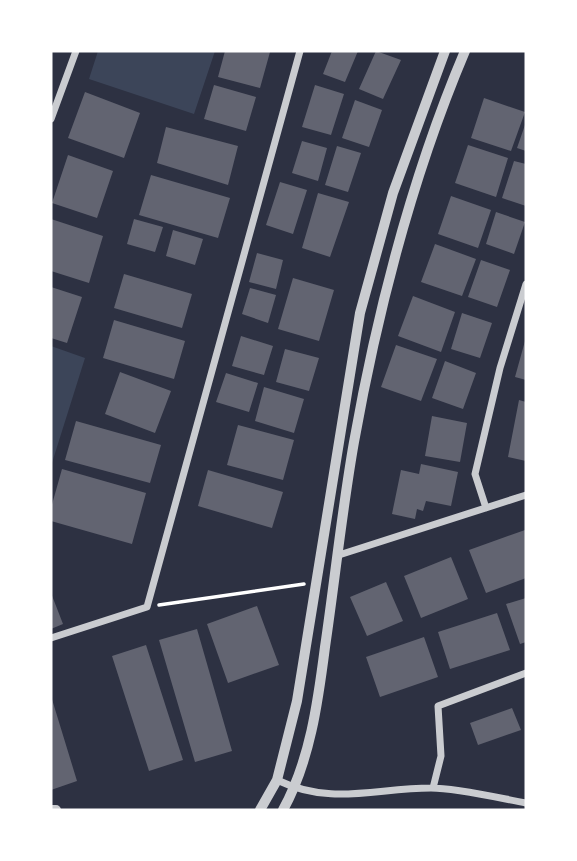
<svg xmlns="http://www.w3.org/2000/svg" width="577" height="861" font-family="Raleway,sans-serif">
<rect width="100%" height="100%" fill="#2d3142"/>
<path fill="#3c4559" d="M98,51H215L194,114L89,79Z
M51,346L85,358L51,466Z"/>
<path fill="#626471" d="M225,51L270,52L260,88L218,77Z
M332,51H358L345,82L323,74Z
M376,51L401,60L383,99L359,89Z
M214,85L256,97L246,131L204,119Z
M315,85L344,94L331,135L302,127Z
M85,92L140,113L124,158L68,138Z
M484,98L525,112L511,151L471,138Z
M355,100L382,110L369,147L342,138Z
M526,122V151L517,148Z
M166,127L238,146L228,185L157,163Z
M302,141L327,148L318,181L292,173Z
M468,145L508,158L496,197L455,183Z
M337,146L361,153L348,192L325,185Z
M68,155L113,171L97,218L52,203Z
M514,161L526,164V206L502,198Z
M151,175L230,198L218,238L139,215Z
M280,182L307,190L293,234L266,225Z
M318,193L349,202L330,257L302,248Z
M451,196L491,210L478,248L438,234Z
M496,212L525,222L514,254L486,244Z
M51,219L103,236L89,283L51,271Z
M134,219L163,227L155,252L127,244Z
M173,230L203,239L195,265L166,256Z
M435,244L476,259L462,296L421,282Z
M257,253L283,260L276,289L249,282Z
M481,260L510,270L497,307L468,297Z
M124,274L192,294L182,328L114,308Z
M293,278L334,290L319,341L278,329Z
M51,287L82,297L67,343L51,338Z
M250,288L276,295L268,323L242,314Z
M413,296L455,312L441,352L398,336Z
M462,313L492,323L480,358L451,349Z
M114,320L185,341L174,379L103,358Z
M241,336L273,346L264,375L232,366Z
M525,341H526V380L515,377Z
M396,345L437,359L421,401L381,387Z
M285,349L319,358L309,391L276,382Z
M445,361L476,373L463,409L432,398Z
M120,372L171,391L155,433L105,414Z
M226,373L258,383L249,412L216,402Z
M264,387L304,399L294,433L255,421Z
M519,400L526,402V461L508,457Z
M432,416L467,423L460,462L425,456Z
M76,421L161,445L150,483L65,460Z
M238,425L294,440L283,480L227,465Z
M421,464L458,472L451,506L426,501L423,511L417,509L415,519L392,514L401,470L419,474Z
M62,469L146,493L132,544L51,521V508Z
M208,470L283,492L272,528L198,506Z
M525,530L526,578L486,593L469,550Z
M451,557L468,599L421,618L404,576Z
M386,582L403,621L367,636L350,597Z
M51,593L63,624L51,629Z
M526,598V642L520,644L506,604Z
M257,606L279,665L228,683L207,624Z
M497,613L510,650L450,669L438,632Z
M197,629L232,751L195,762L159,640Z
M424,637L438,677L380,697L366,657Z
M146,645L183,760L149,771L112,656Z
M51,696L77,781L51,790Z
M512,708L521,730L478,745L470,723Z"/>
<g fill="none" stroke-linecap="round" stroke-linejoin="round">
<path stroke="#fff" stroke-width="3.5" d="M159,605L304,584"/>
<path stroke="#caccd0" stroke-width="7" d="M51,119L76,51
M486,508L475,474L500,368L526,284
M339,555L526,495
M51,638L147,607L300,51
M277,780C331,806 375,788 431,788C457,788 499,798 526,803
M433,788L441,756L438,706L526,673"/>
<path stroke="#caccd0" stroke-width="10" d="M52,810H56
M260,810L277,780L297,701L360,313L393,193L445,51
M283,810C310,761 318,702 325,647C335,579 342,510 354,442C378,308 412,176 465,51"/>
</g>
<rect width="577" height="861" fill="none" stroke="#ffffff" stroke-width="105"/>
</svg>
